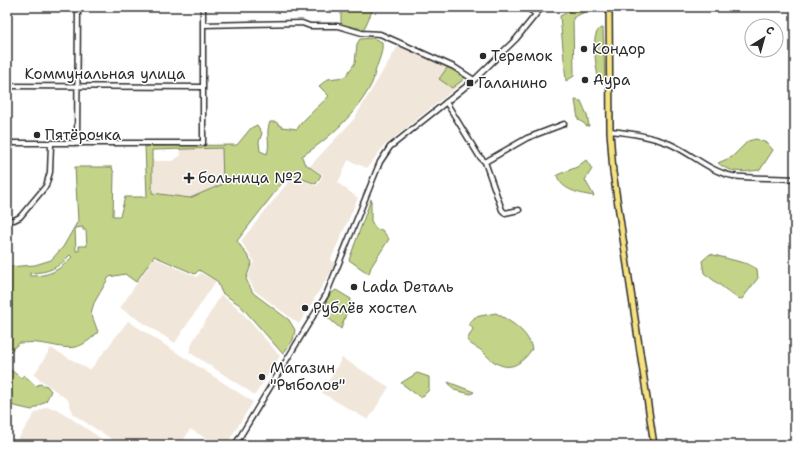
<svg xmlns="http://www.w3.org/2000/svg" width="802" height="452" font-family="'Shantell Sans',sans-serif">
<rect width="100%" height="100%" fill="#fff"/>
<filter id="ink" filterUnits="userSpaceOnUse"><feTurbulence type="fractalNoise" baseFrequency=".025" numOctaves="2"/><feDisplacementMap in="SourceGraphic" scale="8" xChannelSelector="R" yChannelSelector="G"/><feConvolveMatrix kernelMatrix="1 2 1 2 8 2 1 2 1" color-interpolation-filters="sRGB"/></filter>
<g filter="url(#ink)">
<path fill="#f1e6da" d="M398,46L450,68L463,82L384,146L367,168L348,160L338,183L358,198L331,259L335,265L299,324L255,291L248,278L254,261L241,241L290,180L305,181L317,186L323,175L310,166L354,119Z
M182,147L229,148L224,187L183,207L147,192L146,157L156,161H173L181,155L180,150Z
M154,258L197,277L200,273L216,281L175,343L120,308Z
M221,295L237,307L280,356L255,395L189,352L193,341Z
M128,321L253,402L226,445H217L190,429L181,445H121L74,415L68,400L34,375L51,348L90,370Z
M342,358L389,387L368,420L322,393Z
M46,407L57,409L111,445H14L35,413Z"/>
<path fill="#c3d489" stroke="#77805a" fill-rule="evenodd" d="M341,7H374L364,29L341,25Z
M578,7H594L573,18L574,76L566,81L560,16Z
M601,28H603L605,81L602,83L598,79C597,67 589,34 601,28Z
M373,38L382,42C383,53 379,59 376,69C374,73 374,79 372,83C358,112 329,139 302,156L304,163L321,175L316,184L289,174L237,241L252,262L246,279L253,293L289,320L295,330L293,340L283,354L240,305L222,293L217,281L199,270L195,274L154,256L136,282L125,274L109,277L94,303L91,313L98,332C75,356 65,346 38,343C31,342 25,343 19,343L7,354V267L35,265L51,260L63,247L78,221L75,167H112L114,174L113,216H120L125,197H147L145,146L237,145L251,128L257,125L262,133L259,142L260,151L267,154C271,143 265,133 270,122H276L282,127L297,129L302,122L329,96L319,86L328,79L345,77L355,63L357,44L360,39ZM222,148L223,184L190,198L152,193V150ZM83,227V230H86L87,246H79V251H76L75,228ZM70,255L72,257C58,271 50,276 30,276V273C50,272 56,269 70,255Z
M449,65L463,74L464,79L452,88L439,79Z
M575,100L581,101L587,115L589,126H587L578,119Z
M756,139L767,143L773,150L760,170C744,172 731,174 718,163L732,157L748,141Z
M586,160L592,169L585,180L594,196C581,194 560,190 557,175L577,167Z
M371,199V221L376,229L382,230L389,239L371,267L369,274L349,260Z
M710,254L748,264L757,269L758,278L742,299L737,298L704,273L702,261Z
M336,290L351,299L341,329L326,316C325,303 325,297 336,290Z
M496,313C511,322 528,331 532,349C517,371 502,372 484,353C479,347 472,347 467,340L473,329L469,324L475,317Z
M7,367L21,378L24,375L36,386L40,384L47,386L51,391L46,401L32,410L10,405L7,406Z
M417,373L429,377V390L421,398L401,383Z
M448,382L474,392L471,394L454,390Z"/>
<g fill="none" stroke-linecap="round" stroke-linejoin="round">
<defs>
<path id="minor" d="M526,7L536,14
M203,25L302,23L310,26H338L362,33L380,34L454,67L474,80
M7,86L203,87
M446,102L479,156L485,162L502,210L505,213L519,210
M610,131C631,133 651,136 670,144C691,153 710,172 733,176C753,179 775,177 795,179
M7,143H203V7
M77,144L78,7
M485,162L527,138L564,124
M7,220H14L20,217L46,186L50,172L51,144
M235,445L326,295L380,162L390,147L474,80L516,39L542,7"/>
<path id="major" d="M609,7L610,131L613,172L654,445"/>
</defs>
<use href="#minor" stroke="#2b2b2b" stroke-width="7"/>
<use href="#major" stroke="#2b2b2b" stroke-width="8"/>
<use href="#minor" stroke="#fff" stroke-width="4"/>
<use href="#major" stroke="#f6e281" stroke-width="5"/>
</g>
</g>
<g fill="#2b2b2b" stroke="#fff" stroke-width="1.5">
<circle cx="584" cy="49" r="4"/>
<circle cx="483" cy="56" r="4"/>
<circle cx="585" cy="80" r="4"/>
<rect x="466" y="79" width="8" height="8" rx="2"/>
<circle cx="37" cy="135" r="4"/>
<path d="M187 172h4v4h4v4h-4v4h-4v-4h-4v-4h4z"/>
<circle cx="354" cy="287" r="4"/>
<circle cx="305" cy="308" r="4"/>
<circle cx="262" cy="377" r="4"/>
</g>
<g text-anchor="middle" stroke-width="3" stroke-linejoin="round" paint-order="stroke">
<g font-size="15" fill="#2b2b2b" stroke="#fff" text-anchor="start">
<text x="592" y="54">Кондор</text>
<text x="491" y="61">Теремок</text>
<text x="593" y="85">Аура</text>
<text x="478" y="88">Галанино</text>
<text x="45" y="140">Пятёрочка</text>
<text x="198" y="183">больница №2</text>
<text x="362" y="292">Lada Dеталь</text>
<text x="313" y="313">Рублёв хостел</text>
<text x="270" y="373">Магазин<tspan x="270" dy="17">"Рыболов"</tspan></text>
</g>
<g font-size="15" fill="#2b2b2b" stroke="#fff">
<text x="105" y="79">Коммунальная улица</text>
</g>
</g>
<rect width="802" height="452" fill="none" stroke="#fff" stroke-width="24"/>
<rect x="12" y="12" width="778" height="428" fill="none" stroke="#2b2b2b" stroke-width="1.5" filter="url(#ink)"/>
<g transform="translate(764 38) rotate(37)"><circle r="19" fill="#ffffff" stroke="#aaaaaa"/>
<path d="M0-3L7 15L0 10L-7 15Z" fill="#2b2b2b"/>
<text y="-6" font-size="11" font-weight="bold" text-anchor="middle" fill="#2b2b2b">С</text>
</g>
</svg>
